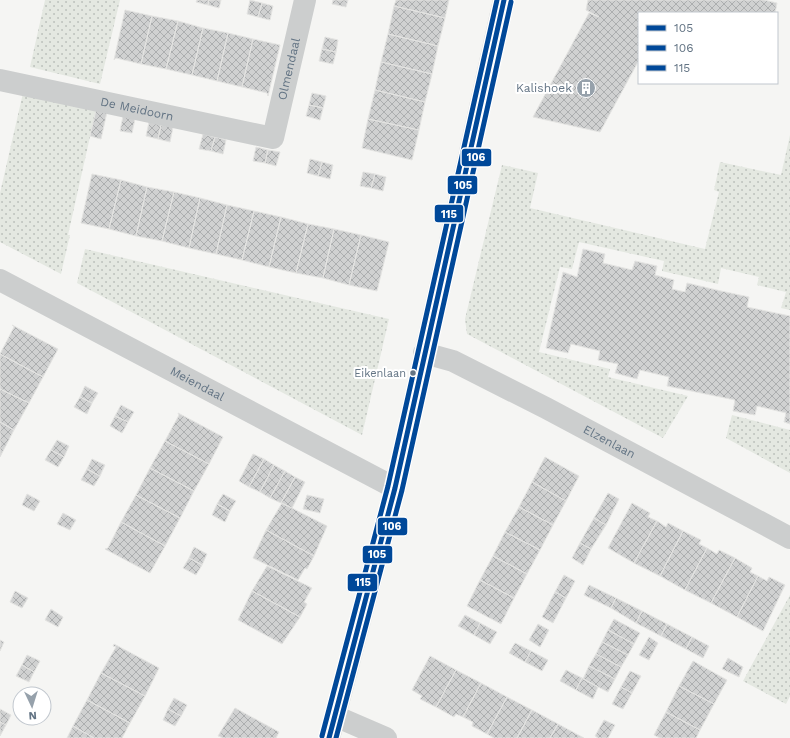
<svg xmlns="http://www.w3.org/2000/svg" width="790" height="738" font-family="'Work Sans',sans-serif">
<defs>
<pattern id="grass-dots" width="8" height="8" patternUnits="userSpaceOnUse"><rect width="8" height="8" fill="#e4e8e1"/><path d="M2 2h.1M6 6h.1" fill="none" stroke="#bcc1bc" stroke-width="1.8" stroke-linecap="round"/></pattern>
<pattern id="building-cross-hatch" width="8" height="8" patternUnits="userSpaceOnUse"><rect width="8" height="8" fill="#d0d1d1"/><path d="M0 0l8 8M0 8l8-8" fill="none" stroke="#acaeaf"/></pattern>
</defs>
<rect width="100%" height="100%" fill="#f5f5f3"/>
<path fill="url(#grass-dots)" d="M45,0H120L100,84L30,67Z
M23,93L96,110L68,235H70L61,274L0,242V193Z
M790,135V310L781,308L786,292L757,285L759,277L721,268L718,284L662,271L664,261L579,242L572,269L560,267L539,352L610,369L608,377L688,396L663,438L467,334L465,319L502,165L538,173L530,208L705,249L719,192L714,190L720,162L781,175Z
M85,249L389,319L362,435L77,283Z
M732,415L790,430V473L726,438Z
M790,595V696L786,704L743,681Z"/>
<path fill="url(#building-cross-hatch)" stroke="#e4e4e2" d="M197,0H209L208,5L196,2Z
M209,0H221L219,8L208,5Z
M250,0L262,3L258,17L247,14Z
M333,0H348L346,7L332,4Z
M396,0H449L445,18L394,6Z
M588,0H764L777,3L775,13H639V60L600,132L533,117L589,13L599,17L586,10Z
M262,3L273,6L270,20L258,17Z
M394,6L445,18L438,46L388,34Z
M125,10L152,16L141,64L116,58L114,60Z
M152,16L178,21L166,69L141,64Z
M178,21L203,28L192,75L166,69Z
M203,28L228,33L217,81L192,75Z
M228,33L253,39L242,87L217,81Z
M388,34L438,46L432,74L381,62Z
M325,37L338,40L336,52L322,49Z
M253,39L280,45L268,96L267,93L242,87Z
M322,49L336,52L333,64L319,61Z
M381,62L432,74L425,102L375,90Z
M375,90L425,102L419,130L368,119Z
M312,93L326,96L323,108L309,105Z
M309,105L323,108L320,120L306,116Z
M96,110L107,112L101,139L90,136Z
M123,116L135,119L132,133L120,131Z
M368,119L419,130L412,160L362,148Z
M149,122L161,125L158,139L146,136Z
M161,125L173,127L170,142L158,139Z
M203,134L215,137L211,151L199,149Z
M215,137L226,140L223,154L211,151Z
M256,147L268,150L265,163L253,161Z
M268,150L280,152L276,166L265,163Z
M310,159L322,162L318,176L307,173Z
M322,162L333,165L330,179L318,176Z
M363,172L375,174L371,188L360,186Z
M92,174L121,180L109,229L81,223Z
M375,174L386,177L383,191L371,188Z
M121,180L147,187L136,236L109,229Z
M147,187L174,192L162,241L136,236Z
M174,192L200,198L189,248L162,241Z
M200,198L227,205L216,254L189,248Z
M227,205L254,211L242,260L216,254Z
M254,211L281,217L269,267L242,260Z
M281,217L308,224L296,273L269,267Z
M308,224L334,229L323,278L296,273Z
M334,229L361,235L349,285L323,278Z
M361,235L389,242L377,291L349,285Z
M583,249L605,254L603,263L632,270L635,261L657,266L655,275L674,280L672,289L685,292L687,283L721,291L749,297L747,307L790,316V424L784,422L786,413L757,406L755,415L733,411L735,400L667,386L669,377L640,370L637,379L615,373L618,364L598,360L600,351L571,344L568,353L546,348L563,272L577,277Z
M12,325L58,349L43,377L0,354L14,327Z
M0,354L43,377L29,403L0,389Z
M85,386L98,393L92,403L80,397Z
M0,389L29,403L14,430L0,422Z
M80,397L92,403L87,414L74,407Z
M121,405L134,412L128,422L115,416Z
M178,413L223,437L209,464L165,441L179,415Z
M115,416L128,422L122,433L110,426Z
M0,422L14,430L0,457Z
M57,440L69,446L64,457L51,450Z
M165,441L209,464L194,491L150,468Z
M51,450L64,457L58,467L45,460Z
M253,454L264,459L249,487L239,481Z
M545,457L579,476L566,501L532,482Z
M92,459L105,465L100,476L87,469Z
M264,459L274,465L260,492L249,487Z
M274,465L285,471L270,498L260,492Z
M150,468L194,491L180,518L136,495Z
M87,469L100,476L94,486L81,480Z
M285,471L295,477L281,503L270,498Z
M295,477L305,482L292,508L281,503Z
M532,482L566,501L553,525L519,507Z
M608,493L619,499L606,525L594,518Z
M27,494L40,501L34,511L22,505Z
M223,494L236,501L230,511L217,504Z
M136,495L180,518L165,546L121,522Z
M307,495L324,499L320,513L303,509Z
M282,503L327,526L314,556L266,530Z
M632,503L650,513L648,517L657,521L634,563L608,548Z
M217,504L230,511L225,522L212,515Z
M519,507L553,525L540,550L505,532Z
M63,513L76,520L70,530L57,524Z
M594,518L606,525L591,549L580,543Z
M657,521L666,527L668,523L683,531L660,576L634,563Z
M121,522L165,546L150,573L105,549L108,548Z
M266,530L314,556L307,569L305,568L298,580L253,558Z
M683,531L701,540L699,544L707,548L685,590L660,576Z
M505,532L540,550L527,574L493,556Z
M580,543L591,549L583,565L572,558Z
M194,547L207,554L202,565L189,558Z
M707,548L717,554L719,550L735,558L711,603L685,590Z
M493,556L527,574L514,598L480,580Z
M189,558L202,565L196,575L183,568Z
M735,558L752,568L750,572L758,576L737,617L711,603Z
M267,566L312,588L304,602L307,604L300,617L252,591Z
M564,575L575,581L566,598L555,592Z
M758,576L767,581L769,577L785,585L763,631L737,617Z
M480,580L514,598L501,624L467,606Z
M589,585L616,598L611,608L584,595Z
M15,591L28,598L22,608L10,602Z
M252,591L300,617L282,644L238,620Z
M555,592L566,598L553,623L542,617Z
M616,598L642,611L636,623L611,608Z
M51,609L63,617L58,627L45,620Z
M642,611L667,624L661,636L636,623Z
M465,615L480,623L474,635L458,626Z
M614,619L640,633L634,644L608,630Z
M480,623L497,632L490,644L474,635Z
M538,624L549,630L540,647L529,640Z
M667,624L692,637L686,649L661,636Z
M608,630L634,644L628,655L602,642Z
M649,637L658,643L649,660L639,655Z
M692,637L709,646L703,658L686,649Z
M0,640L4,642L0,651Z
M602,642L628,655L621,667L596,654Z
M515,643L531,651L525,662L509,653Z
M114,644L159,668L145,696L101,673L116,647L113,646Z
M531,651L548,660L542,671L525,662Z
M596,654L621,667L615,679L589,666Z
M27,655L40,661L34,672L22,665Z
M430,656L456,670L436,707L420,699L422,696L412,690Z
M728,658L743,667L739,677L722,669Z
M693,661L727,680L714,704L679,686Z
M22,665L34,672L29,682L16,676Z
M589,666L615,679L608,692L583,679Z
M456,670L481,683L463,717L456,714L454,717L436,707Z
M566,670L582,678L576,690L560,681Z
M630,671L641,676L632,693L621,687Z
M101,673L145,696L130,723L87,700Z
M582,678L598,687L593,699L576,690Z
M481,683L507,697L487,734L472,726L473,722L463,717Z
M679,686L714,704L700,730L666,712Z
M621,687L632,693L623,709L612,704Z
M507,697L532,710L517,738H494L487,734Z
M174,698L187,705L181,716L168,709Z
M87,700L130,723L122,738H94L73,726Z
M235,708L279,732L276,738H223L218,736Z
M0,709L11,715L6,725L0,722Z
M168,709L181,716L175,726L163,720Z
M532,710L558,724L550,738H517Z
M666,712L700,730L696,738H660L654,735Z
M604,720L615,725L608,738H598L595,736Z
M0,722L6,725L0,736Z
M558,724L584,738H550Z
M73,726L94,738H67Z"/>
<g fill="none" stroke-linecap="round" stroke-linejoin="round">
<g stroke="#cccece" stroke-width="22">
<path id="s1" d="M0,80L273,138L305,0"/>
<path id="s2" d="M0,280L395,488"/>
<path id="s3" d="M424,353L453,361L546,408L790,538"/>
<path d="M335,716L386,738"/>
<path d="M329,738L395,488L504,0"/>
</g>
<defs>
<path id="bus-1" d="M329,738L395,488L504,0"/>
<path id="bus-2" d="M336,738L402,490L511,2"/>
<path id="bus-3" d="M322,736L388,486L497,0"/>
</defs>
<use href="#bus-1" stroke="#fff" stroke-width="8"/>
<use href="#bus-2" stroke="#fff" stroke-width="8"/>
<use href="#bus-3" stroke="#fff" stroke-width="8"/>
<use href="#bus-1" stroke="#004899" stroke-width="5"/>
<use href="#bus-2" stroke="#004899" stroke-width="5"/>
<use href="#bus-3" stroke="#004899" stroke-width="5"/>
</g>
<defs>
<symbol id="building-disc" viewBox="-11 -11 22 22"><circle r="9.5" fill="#96a1ab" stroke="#fff"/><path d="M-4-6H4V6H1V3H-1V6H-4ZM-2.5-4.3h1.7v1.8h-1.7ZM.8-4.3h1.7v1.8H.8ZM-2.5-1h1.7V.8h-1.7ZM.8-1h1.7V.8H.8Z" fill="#fff"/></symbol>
</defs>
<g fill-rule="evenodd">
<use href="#building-disc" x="575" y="77" width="22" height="22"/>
</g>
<circle fill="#637484" stroke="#fff" stroke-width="1.5" cx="413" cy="373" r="3.5"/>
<g text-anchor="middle" stroke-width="4" stroke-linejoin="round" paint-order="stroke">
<g font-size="11" fill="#637484" stroke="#fff" text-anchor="end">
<text x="406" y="377">Eikenlaan</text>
</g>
<g font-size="12" fill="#637484" stroke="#fff">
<text dy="4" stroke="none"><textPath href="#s1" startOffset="350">Olmendaal</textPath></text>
<text dy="4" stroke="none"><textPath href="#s1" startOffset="140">De Meidoorn</textPath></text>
<text dy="4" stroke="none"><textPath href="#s2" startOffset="223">Meiendaal</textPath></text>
<text dy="4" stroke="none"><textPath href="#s3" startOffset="206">Elzenlaan</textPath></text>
</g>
<g font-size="12" fill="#637484" stroke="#fff" text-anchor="end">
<text x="572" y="92">Kalishoek</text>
</g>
</g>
<g stroke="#fff" stroke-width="1.5">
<rect x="461" y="148" width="31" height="19" rx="4" fill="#004899"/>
<rect x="447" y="175" width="31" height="20" rx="4" fill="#004899"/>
<rect x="434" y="204" width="30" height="19" rx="4" fill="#004899"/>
<rect x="377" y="517" width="31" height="19" rx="4" fill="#004899"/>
<rect x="362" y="545" width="31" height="19" rx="4" fill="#004899"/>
<rect x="347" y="573" width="31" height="19" rx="4" fill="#004899"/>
</g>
<g font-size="11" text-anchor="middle" font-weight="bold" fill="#fff">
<text x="476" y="161">106</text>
<text x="463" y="189">105</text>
<text x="449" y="218">115</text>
<text x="392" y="530">106</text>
<text x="377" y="558">105</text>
<text x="363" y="586">115</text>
</g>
<rect x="638" y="12" width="140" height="72" fill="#ffffff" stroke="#c1c7ce"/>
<rect x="646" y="25" width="20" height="6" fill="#004899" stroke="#c1c7ce"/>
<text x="674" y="32" font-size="12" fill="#637484">105</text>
<rect x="646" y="45" width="20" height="6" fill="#004899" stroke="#c1c7ce"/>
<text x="674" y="52" font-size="12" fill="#637484">106</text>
<rect x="646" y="65" width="20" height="6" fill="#004899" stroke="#c1c7ce"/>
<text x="674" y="72" font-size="12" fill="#637484">115</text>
<g transform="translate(32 706) rotate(176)"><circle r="19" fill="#ffffff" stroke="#c1c7ce"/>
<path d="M0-3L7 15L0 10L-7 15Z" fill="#96a1ab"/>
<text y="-6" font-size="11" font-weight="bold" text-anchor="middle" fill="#637484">N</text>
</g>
</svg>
